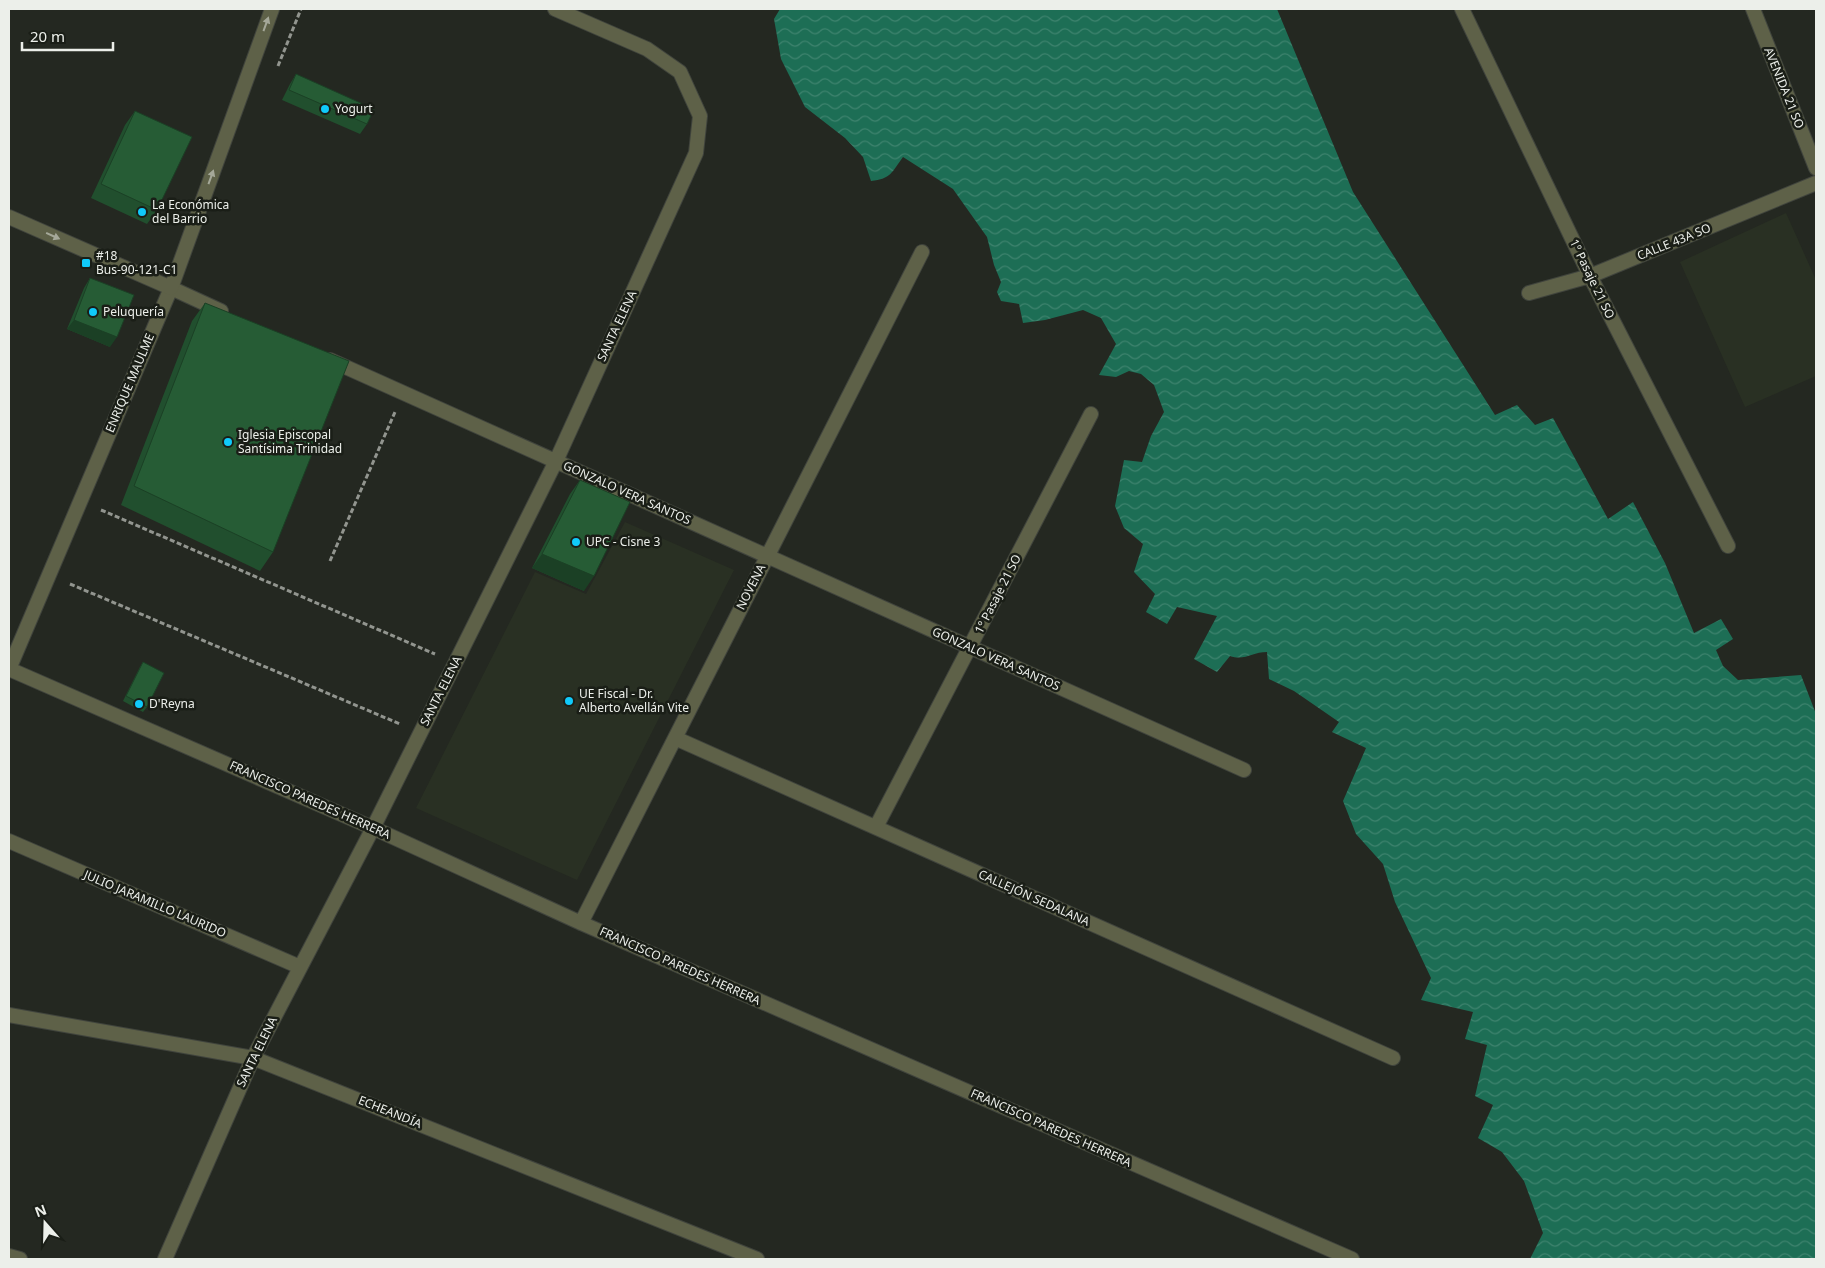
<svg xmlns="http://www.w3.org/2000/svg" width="1825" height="1268" font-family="'Noto Sans',sans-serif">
<defs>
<pattern id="water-waves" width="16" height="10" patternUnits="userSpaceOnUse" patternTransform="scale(1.25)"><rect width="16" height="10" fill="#1d6e55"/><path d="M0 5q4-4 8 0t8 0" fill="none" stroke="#3e836e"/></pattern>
</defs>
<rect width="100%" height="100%" fill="#242821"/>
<path fill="#293023" d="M1786,213L1816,280V376L1745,407L1680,262Z
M625,522L734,570L577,880L416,808L535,572L586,594Z"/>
<path fill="url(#water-waves)" d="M780,9H1277L1353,192L1495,415L1517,405L1535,425L1553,418L1608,519L1633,502L1665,563L1694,633L1721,619L1733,639L1716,650L1723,666L1738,680L1801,675L1816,714V1259H1530L1543,1233L1524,1181L1502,1152L1478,1138L1493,1105L1475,1096L1487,1045L1465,1039L1473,1012L1421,1000L1431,978L1395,902L1383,864L1356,834L1343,801L1366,748L1332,732L1339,722L1294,691L1269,679L1267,652C1252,652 1245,661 1230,656L1217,672L1194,659L1217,616L1177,607L1167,624L1146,612L1155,594L1134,572L1143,544L1124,528L1115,506L1124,460L1142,462L1151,436L1164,412L1154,385L1141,374L1129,371L1116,377L1099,375L1116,344L1101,318L1083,310L1045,320L1023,323L1019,304L1001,301L997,292L1001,282L994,265L987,237L953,189L903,157C892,172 891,179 871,181L863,157L845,138L805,107L781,59L774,19Z"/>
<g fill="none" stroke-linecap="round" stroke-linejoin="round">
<defs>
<path id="minor" d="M1462,9L1590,276L1728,546
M1753,9L1816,168
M1529,293L1590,276L1816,183
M330,360L1244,770
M9,669L171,288L221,311
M9,669L373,828L581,923L1352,1259
M675,738L1393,1058
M876,827L1091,414
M9,841L300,967
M581,923L922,252
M9,1015L253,1058L757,1259
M9,1256L20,1259
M165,1259L253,1058L373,828L556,461L696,153L700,116L680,72L647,49L555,9"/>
<path id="tertiary" d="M9,217L171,288L272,9"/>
</defs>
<use href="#minor" stroke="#40443d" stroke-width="16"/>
<use href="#tertiary" stroke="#40443d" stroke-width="16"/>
<path stroke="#92958f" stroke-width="3" stroke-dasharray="5 2.5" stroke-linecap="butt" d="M278,66L301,9
M101,510L435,654
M330,561L395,412
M70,584L400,724"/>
<use href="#minor" stroke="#5e6148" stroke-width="14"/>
<use href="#tertiary" stroke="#5e6148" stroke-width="14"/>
</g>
<path fill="#214f2e" d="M296,74L367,124L360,134L282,100L290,84Z
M135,111L157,210L147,224L91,198L125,125Z
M90,278L110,347L67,329L84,288Z
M205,303L273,552L260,571L121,505L192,321Z
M580,480L584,591L532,568L570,494Z
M143,662L147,707L143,712L123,701L140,667Z"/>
<path fill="#1b4025" d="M74,320L117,337L110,347L67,329Z
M542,554L594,576L584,591L532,568Z"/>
<path fill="#265c35" stroke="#1b4025" d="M296,74L374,109L367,124L289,90Z
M135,111L192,137L157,210L101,184Z
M90,278L134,295L117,337L74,320Z
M205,303L349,361L273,552L134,486Z
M580,480L630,502L594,576L542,554Z
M143,662L164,673L147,707L126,696Z"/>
<defs><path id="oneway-solid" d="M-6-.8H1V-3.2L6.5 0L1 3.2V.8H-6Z" transform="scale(1.25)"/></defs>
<g fill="#a5a899">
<use href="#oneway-solid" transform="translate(266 24) rotate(-70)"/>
<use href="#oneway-solid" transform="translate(211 177) rotate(-70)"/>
<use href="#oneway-solid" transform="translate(53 236) rotate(24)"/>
</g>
<g fill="#10cafa" stroke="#1a1e17" stroke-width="2">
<circle cx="325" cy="109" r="5"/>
<circle cx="142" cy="212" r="5"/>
<rect x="81" y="258" width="10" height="10" rx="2.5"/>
<circle cx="93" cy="312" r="5"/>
<circle cx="228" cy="442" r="5"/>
<circle cx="576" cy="542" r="5"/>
<circle cx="569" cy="701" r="5"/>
<circle cx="139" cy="704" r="5"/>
</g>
<g text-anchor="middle" stroke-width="5" stroke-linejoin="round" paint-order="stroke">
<g font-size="12" fill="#ecefea" stroke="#1a1e17">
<text transform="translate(1784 88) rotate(68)" y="4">AVENIDA 21 SO</text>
<text transform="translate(1674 242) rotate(-22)" y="4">CALLE 43A SO</text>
<text transform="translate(1592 279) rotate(64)" y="4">1º Pasaje 21 SO</text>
<text transform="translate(617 326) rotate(-65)" y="4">SANTA ELENA</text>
<text transform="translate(130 383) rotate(-67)" y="4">ENRIQUE MAULME</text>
<text transform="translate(627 493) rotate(24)" y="4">GONZALO VERA SANTOS</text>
<text transform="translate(751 587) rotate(-63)" y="4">NOVENA</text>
<text transform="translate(998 594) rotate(-63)" y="4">1º Pasaje 21 SO</text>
<text transform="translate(996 659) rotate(24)" y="4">GONZALO VERA SANTOS</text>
<text transform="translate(441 691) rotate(-63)" y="4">SANTA ELENA</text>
<text transform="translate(310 800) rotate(24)" y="4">FRANCISCO PAREDES HERRERA</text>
<text transform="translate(1034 898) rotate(24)" y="4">CALLEJÓN SEDALANA</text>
<text transform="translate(155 904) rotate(23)" y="4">JULIO JARAMILLO LAURIDO</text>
<text transform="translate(680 966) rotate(24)" y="4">FRANCISCO PAREDES HERRERA</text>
<text transform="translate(257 1052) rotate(-64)" y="4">SANTA ELENA</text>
<text transform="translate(390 1112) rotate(22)" y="4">ECHEANDÍA</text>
<text transform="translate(1051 1128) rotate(24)" y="4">FRANCISCO PAREDES HERRERA</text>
</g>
<g font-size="12" fill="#ecefea" stroke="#1a1e17" text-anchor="start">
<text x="335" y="113">Yogurt</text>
<text x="152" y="209">La Económica<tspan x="152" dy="14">del Barrio</tspan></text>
<text x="96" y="260">#18<tspan x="96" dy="14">Bus-90-121-C1</tspan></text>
<text x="103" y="316">Peluquería</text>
<text x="238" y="439">Iglesia Episcopal<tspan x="238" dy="14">Santísima Trinidad</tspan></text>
<text x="586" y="546">UPC - Cisne 3</text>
<text x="579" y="698">UE Fiscal - Dr.<tspan x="579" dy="14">Alberto Avellán Vite</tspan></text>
<text x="149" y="708">D'Reyna</text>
</g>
</g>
<rect width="1825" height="1268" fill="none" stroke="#ecefea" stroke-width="20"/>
<g transform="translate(45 1223) rotate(340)" stroke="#1a1e17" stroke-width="4" paint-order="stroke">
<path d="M0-4L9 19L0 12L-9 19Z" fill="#ecefea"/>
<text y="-8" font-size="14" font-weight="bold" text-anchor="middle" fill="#ecefea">N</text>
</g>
<path d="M22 42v8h91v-8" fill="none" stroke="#ecefea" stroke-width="2.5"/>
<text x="30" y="42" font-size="15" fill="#ecefea" stroke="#1a1e17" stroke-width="4" paint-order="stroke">20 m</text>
</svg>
